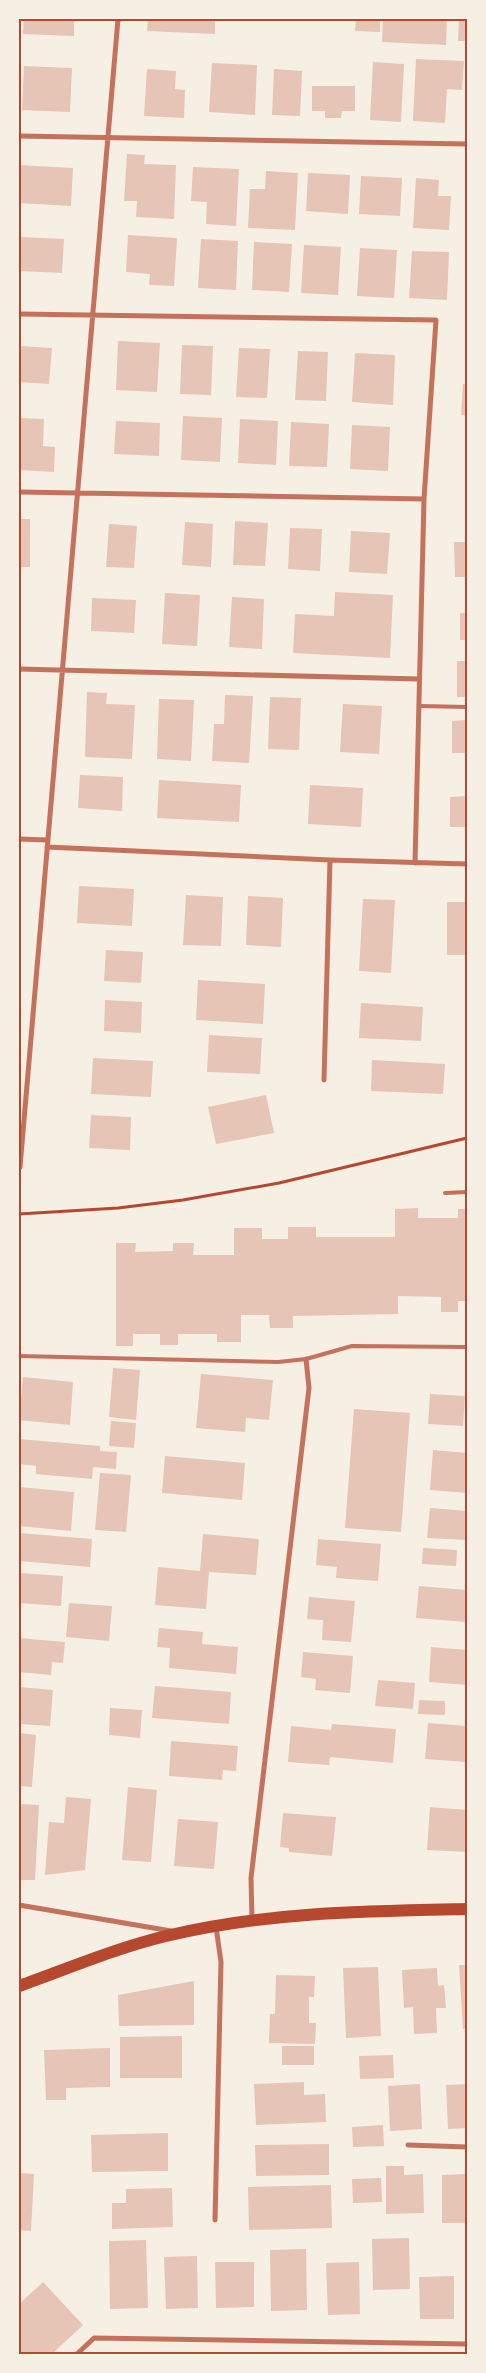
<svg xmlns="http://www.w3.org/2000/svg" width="486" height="2373" font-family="'Sofia Sans Condensed',sans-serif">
<rect width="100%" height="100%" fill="#f6efe4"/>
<path fill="#e6c5b7" d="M24,19H74V36L23,34Z
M148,19H215V34L147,31Z
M356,19H380V32L355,31Z
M383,19H447L446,45L382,42Z
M459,19H467V41H458Z
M416,59L464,61L462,90L447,89L445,123L413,121Z
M373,62L404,64L401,122L370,120Z
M212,63L257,65L255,115L209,112Z
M24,66L72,68L70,112L22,110Z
M147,69L176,71L175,89L185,90L184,118L144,116Z
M274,69L302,71L300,116L272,115Z
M312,86H355V111H342L341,118H325V111H312Z
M127,154L145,155L144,164L176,165L174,219L136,217L137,201H124Z
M19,165L73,168L71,206L19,203Z
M193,167L239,169L236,226L206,224L207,202L191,201Z
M266,171L298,173L295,230L248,228L250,189H265Z
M308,173L350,175L348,214L306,211Z
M361,176L402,178L400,216L359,214Z
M416,178L439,180L438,196H451L449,230L413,228Z
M128,235L177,238L174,286L149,285L150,274L126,272Z
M19,237L64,239L62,273L19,271Z
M201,239L238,241L236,290L198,288Z
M254,242L292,244L289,292L252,290Z
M304,245L341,247L338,295L301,293Z
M360,248L397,250L394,298L357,296Z
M412,251L449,252L447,300L409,298Z
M118,341L160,343L157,392L116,390Z
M182,345L213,346L211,395L180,394Z
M19,346L52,348L49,384L19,382Z
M239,348L270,349L267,398L236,397Z
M298,351L328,352L326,401L295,400Z
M355,353L395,355L393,405L352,402Z
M463,384H467V415H461Z
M183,416L222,418L220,462L181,460Z
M19,418L44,419L43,446L55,447L54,472L19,470Z
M240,419L278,421L276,465L238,463Z
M116,421L160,423L159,456L114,454Z
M291,422L329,424L327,467L289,466Z
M352,425L390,427L388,471L350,469Z
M19,519H30V567H19Z
M235,521L268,523L265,566L233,565Z
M185,522L213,524L211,567L182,565Z
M109,524L137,526L134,568L106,567Z
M290,528L322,529L320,571L288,569Z
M351,531L390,533L387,574L349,572Z
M454,542H467V577H455Z
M335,592L393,595L390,658L293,653L295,614L334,616Z
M165,593L200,595L197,646L162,644Z
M232,597L264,599L262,649L229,647Z
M92,598L136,600L134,633L91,631Z
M460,613H467V640H460Z
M457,661H467V697H457Z
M87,692L107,693L106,704L135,705L132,759L85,757Z
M225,695L253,696L249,763L212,761L214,724H224Z
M270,697L301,698L299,750L268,749Z
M159,699L194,700L191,761L157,759Z
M343,704L382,706L379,754L340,752Z
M467,720V753H452V721Z
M80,775L123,777L122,811L78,808Z
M159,780L241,785L239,822L157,818Z
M310,785L363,788L361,827L308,824Z
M467,796V827H450V797Z
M79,886L134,889L132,926L77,923Z
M186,895L223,897L221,946L183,945Z
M248,896L283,898L281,947L246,945Z
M363,899L395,900L391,973L359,971Z
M447,902H467V955H447Z
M106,950L143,952L141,983L104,981Z
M198,980L265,984L263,1024L196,1020Z
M105,1000L142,1002L141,1033L104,1031Z
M361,1003L423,1007L421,1041L359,1038Z
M209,1035L262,1038L260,1074L207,1072Z
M93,1058L153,1061L151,1097L91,1094Z
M372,1060L445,1064L443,1094L371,1091Z
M266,1095L274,1133L216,1144L208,1107Z
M91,1115L131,1117L130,1150L89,1148Z
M418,1208V1218H458V1209H467V1301H458V1312H441V1297L398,1296V1314L293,1316V1328H270L269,1315H241V1342H217V1334H178V1345H160V1334H133V1346H116V1243H136L135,1252L173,1251V1243H194L193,1255H234V1228H262V1239H288V1227H316V1237H395V1209Z
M113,1368L140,1370L136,1420L109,1417Z
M201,1374L273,1380L269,1420L246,1418L245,1432L196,1428Z
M23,1377L73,1382L70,1425L19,1420Z
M430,1394L465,1396L463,1426L428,1424Z
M354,1409L410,1413L401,1532L345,1528Z
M111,1421L136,1423L134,1448L109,1446Z
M19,1439L100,1446V1451L117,1452L116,1469L93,1467L92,1479L36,1474V1466L19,1464Z
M433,1450L467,1453V1493L430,1490Z
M165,1456L245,1463L242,1500L162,1493Z
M100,1473L131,1475L126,1532L95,1530Z
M19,1487L74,1492L71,1531L19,1526Z
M430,1508L467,1511V1540L427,1538Z
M19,1533L92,1539L90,1567L19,1561Z
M203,1534L259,1539L256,1575L209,1572L206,1609L155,1605L158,1567L200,1571Z
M318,1539L381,1544L378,1581L336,1578L337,1567L316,1565Z
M423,1548L457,1550L456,1566L422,1564Z
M19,1573L63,1576L61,1606L19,1603Z
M419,1586L467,1590V1622L416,1618Z
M309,1597L355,1601L351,1642L322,1640L323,1620L307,1619Z
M69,1603L112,1606L109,1641L66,1637Z
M159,1628L203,1632L202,1644L238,1647L236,1674L169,1668L170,1648L157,1647Z
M19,1638L65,1642L63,1663L52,1662L51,1675L19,1672Z
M431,1647L467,1650V1685L429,1682Z
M303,1652L353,1656L350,1693L315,1690L316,1679L301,1677Z
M378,1680L415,1683L413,1709L375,1706Z
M155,1686L231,1692L229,1724L152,1718Z
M19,1687L53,1690L50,1726L19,1724Z
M419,1700L445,1701V1715L418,1714Z
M110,1708L142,1710L140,1738L109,1735Z
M428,1723L467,1726V1762L425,1759Z
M332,1724L396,1729L393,1763L330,1757L329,1765L288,1762L291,1726L331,1730Z
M19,1733L36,1735L32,1787L19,1786Z
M171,1741L238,1746L236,1771L223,1770L222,1780L169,1776Z
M128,1787L157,1790L151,1862L122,1860Z
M66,1797L91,1799L85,1870L45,1875L49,1822L64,1823Z
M19,1804L39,1805L35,1880H19Z
M430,1807L467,1810V1852L427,1850Z
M283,1813L336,1817L332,1856L289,1852V1848L280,1847Z
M178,1819L218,1822L214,1869L174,1866Z
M459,1965H467V2028L463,2029Z
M378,1967L381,2036L346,2038L343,1968Z
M437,1968L438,1986L444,1985L446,2008H436L437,2033L414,2034L413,2007L404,2008L402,1970Z
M276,1975L315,1976L314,1997H309V2023H316L315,2044L269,2043L270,2014H275Z
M194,1981V2025L119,2026L118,1995Z
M182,2036V2078H120V2037Z
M282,2046H314V2065H282Z
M110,2048V2087L66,2088V2100H46L44,2050Z
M393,2055L394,2078L360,2079L359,2056Z
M304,2082V2095L325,2094L326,2122L256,2125L254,2084Z
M420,2084L422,2129L390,2131L388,2086Z
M467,2084V2128L448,2129L446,2085Z
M383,2125L384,2146L353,2147L352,2127Z
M168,2133V2171L92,2172L91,2135Z
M329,2144V2175L256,2176L255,2145Z
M386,2166H404V2175L423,2174L424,2213L386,2214Z
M19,2173L34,2174L31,2231L19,2230Z
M467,2174V2223H442V2175Z
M381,2178L382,2202L353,2203L352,2179Z
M331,2185L332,2228L249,2230L248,2187Z
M172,2188L173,2227L112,2229V2203H126V2189Z
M409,2238L410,2289L373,2290L372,2239Z
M146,2240L148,2308L110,2309L109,2241Z
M306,2249L307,2310L271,2311L270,2250Z
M197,2256L198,2308L166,2309L164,2257Z
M215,2262H254V2307L216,2308Z
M359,2262L360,2314L328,2315L326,2263Z
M454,2276V2319H420L419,2277Z
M43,2282L83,2325L52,2354H19V2304Z"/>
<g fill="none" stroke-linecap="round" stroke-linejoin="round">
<path stroke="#b5482f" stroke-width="3" d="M19,1214L118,1208L183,1200L279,1183L467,1138"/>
<path stroke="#c5725c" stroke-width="4" d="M420,706L467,707
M445,1193L467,1192
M19,1356L278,1362L306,1359L352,1346L467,1347"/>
<path stroke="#c5725c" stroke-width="5" d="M19,136L467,144
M19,314L436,320L424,499L415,863
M19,492L424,499
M19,669L419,679
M19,839L48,840
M47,847L330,860L467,864
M324,1080L330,860
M20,1167L118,19
M19,1905L171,1931
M252,1920L251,1878L309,1388L306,1359
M408,2145L467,2147
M215,2220L221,1962L216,1927
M77,2354L94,2338L467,2344"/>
<path stroke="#b5482f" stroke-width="12" d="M19,1986C67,1969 116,1948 166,1936C265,1912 366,1911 467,1909"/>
</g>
<rect width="486" height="2373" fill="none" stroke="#f6efe4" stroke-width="40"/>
<rect x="20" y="20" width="446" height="2333" fill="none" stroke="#b5482f" stroke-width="2"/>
</svg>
